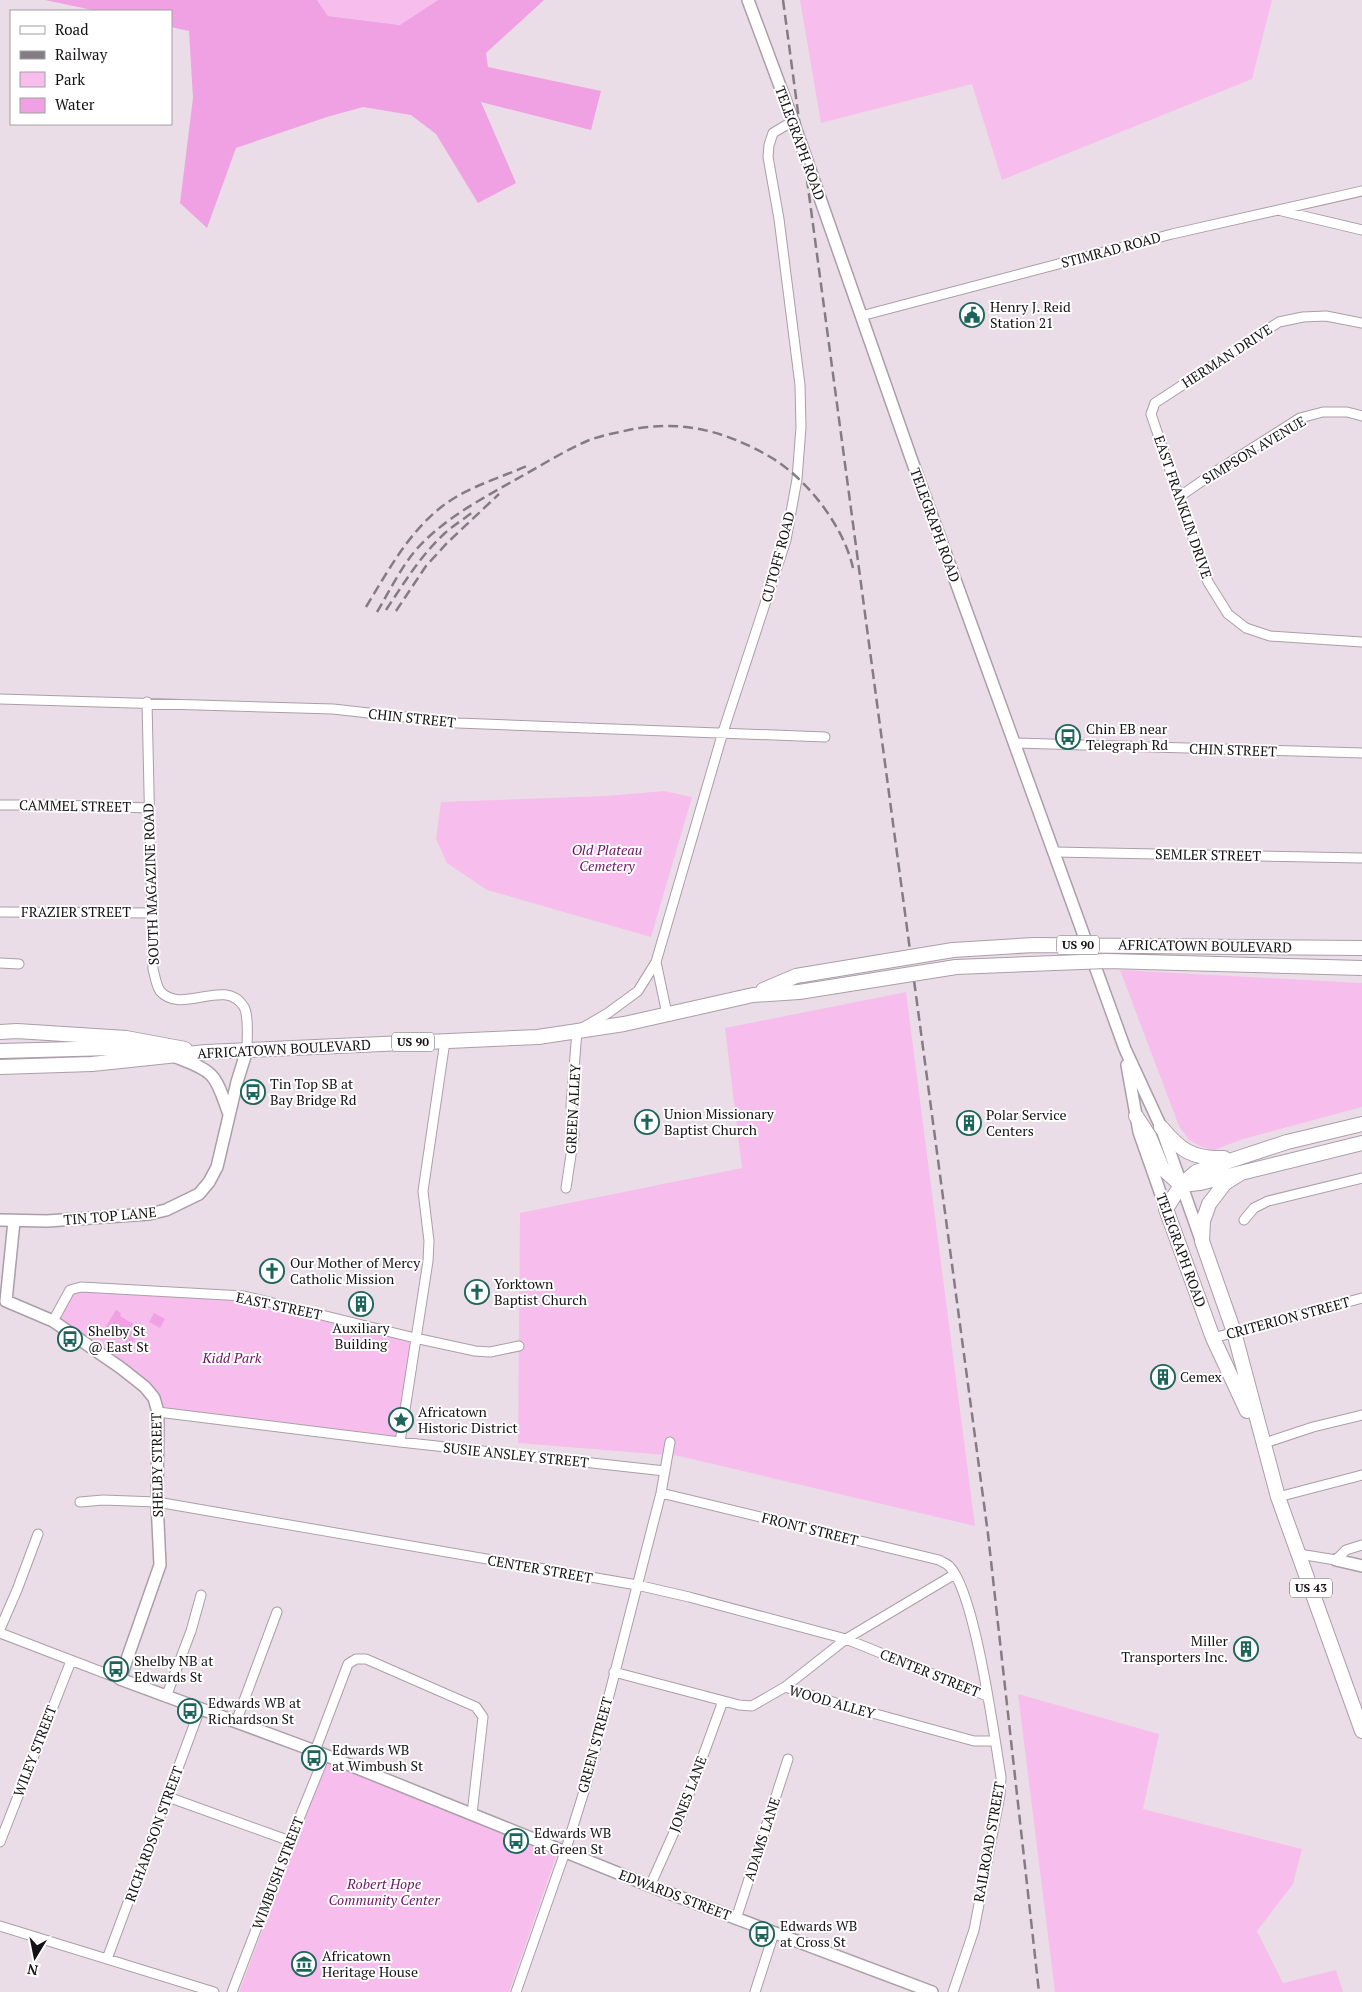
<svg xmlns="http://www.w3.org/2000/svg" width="1362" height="1992" font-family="'PT Serif',serif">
<rect width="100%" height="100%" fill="#eadde7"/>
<path fill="#f7beed" d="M317,0H438L401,25L328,16Z
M800,0H1272L1252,79L1002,180L972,84L821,123Z
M664,791L692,797L651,937L487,890L447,863L436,839L441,802L606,796Z
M1120,970L1362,983V1107L1243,1139L1214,1150L1202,1147L1189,1140L1179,1126Z
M906,992L975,1526L679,1456L518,1443L520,1213L742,1168L725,1028Z
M70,1290L244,1296L415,1338L400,1442L158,1412L154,1398L53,1321Z
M1018,1694L1159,1734L1143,1809L1302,1849L1293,1884L1257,1931L1283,1983L1336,1970L1343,1992H1055Z
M326,1761L557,1854L509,1992H239Z"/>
<path fill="#f0a1e3" d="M45,0H317L328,16L400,25L438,0H544L486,53L488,67L601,91L591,130L481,102L516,183L478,203L436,134L411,115L363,107L327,117L236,148L207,228L180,203L193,98L189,31L171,27V11H97Z
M116,1310L121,1313L120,1316L137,1326L138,1325L142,1327L130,1347L125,1345L126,1342L109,1332L108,1334L103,1331Z
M154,1313L165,1319L160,1328L149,1322Z"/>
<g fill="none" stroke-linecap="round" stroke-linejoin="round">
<defs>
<path id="minor" d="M1278,210L1362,230
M861,316L1172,234L1362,191
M1362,323L1326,316L1303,317L1279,322L1155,403L1151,414L1208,582L1228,614L1246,628L1270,636L1362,642
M1179,497L1215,472L1300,418L1323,412H1347L1362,416
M0,699L333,709L458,723L825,737
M147,702L153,969C155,976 156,985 160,991C182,1016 225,976 244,1007C249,1016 247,1039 247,1050
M1014,743L1362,753
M0,805H58L149,808
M1054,852L1362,858
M0,912L152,913
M656,962L667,1014
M0,963L19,964
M566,1188L574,1135L571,1106L577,1031L608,1013L638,991L656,962L723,732L786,540L797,479L801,427L800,385L779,219L768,157L769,145L773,133L793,121
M1244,1220L1254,1208L1268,1201L1362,1178
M53,1321L70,1290L81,1287L244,1296L415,1338L475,1351L490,1352L519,1346
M1213,1338L1362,1298
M158,1412L400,1442L665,1471
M400,1442L428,1261L429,1241L423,1191L445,1041
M1262,1444L1313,1427L1362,1415
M661,1493L939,1560C942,1562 946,1563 949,1566C975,1591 994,1735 1001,1777L1000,1795L974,1930L953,1992
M1278,1497L1362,1475
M80,1502L103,1500L157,1502L637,1585L689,1597L846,1639L987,1696
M1299,1554L1336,1560L1346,1550L1362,1545
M0,1629L17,1590L38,1534
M0,1633L120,1679
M614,1672L739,1705L752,1706L785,1687L836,1703L974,1741H995
M785,1687L846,1639L955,1574
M166,1697L191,1631L201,1595
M236,1722L277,1612
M315,1751L348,1664L356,1659H366L476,1707L483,1717L472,1814
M168,1797L290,1841
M0,1842L71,1661
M650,1886L680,1819L723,1701
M736,1919L788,1759
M0,1926L214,1992
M107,1959L200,1709
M232,1992L290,1841L325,1755
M516,1992L565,1852L586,1785L661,1493L670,1442
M755,1992L774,1933"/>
<path id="tertiary" d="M748,0L793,121L911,458L1125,1049L1161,1127L1201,1240
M171,1055C184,1061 201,1065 211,1075C220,1084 224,1102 229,1114
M1127,1065L1139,1132L1166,1209
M0,1220L47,1221L149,1214L166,1210L199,1194L209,1182L217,1167L237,1082L247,1050
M14,1221L6,1301L53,1321L121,1368L145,1387L154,1398L158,1412L157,1502L160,1565L120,1679L315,1751L650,1886L932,1992
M1336,1560L1362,1566"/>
<path id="primary" d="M763,990L796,976
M0,1032L17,1031L126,1038L185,1049
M0,1051L111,1048L147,1052
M0,1067L92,1064L206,1052L538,1037L624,1024L753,995L799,992
M1136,1116L1149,1136L1162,1168L1181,1185L1200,1183L1362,1143
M1161,1127C1180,1150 1192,1159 1224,1158
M1241,1173L1225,1183L1209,1204L1203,1221L1202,1241L1234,1332L1278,1497L1362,1731
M1247,1411L1213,1338L1166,1209L1181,1185L1196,1172L1287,1142L1362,1124"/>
</defs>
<use href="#minor" stroke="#ab9ea8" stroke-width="11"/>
<use href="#tertiary" stroke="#ab9ea8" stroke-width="14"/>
<use href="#primary" stroke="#ab9ea8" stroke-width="16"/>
<use href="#minor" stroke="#fff" stroke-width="9"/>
<use href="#tertiary" stroke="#fff" stroke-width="11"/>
<use href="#primary" stroke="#fff" stroke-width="14"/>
<path stroke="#857c83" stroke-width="2.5" stroke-dasharray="10 5" stroke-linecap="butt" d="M783,0L988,1534L1039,1992
M366,607C391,566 414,522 456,497C478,484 504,476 527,466
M386,610C404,583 421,555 445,533C454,525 464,519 473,512
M396,611L426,566L447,543L499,494
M377,612C389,592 400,569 415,551C442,520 478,501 513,481C537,468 562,452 587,441C597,437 609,434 620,432C675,418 723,429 772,458C808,480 844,527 853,568"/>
<defs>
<path id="primary-bridge" d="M796,976L953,950L1034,945L1362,948
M799,992L956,967L1107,961L1362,968"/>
</defs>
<use href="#primary-bridge" stroke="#ab9ea8" stroke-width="16" stroke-linecap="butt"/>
<use href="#primary-bridge" stroke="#fff" stroke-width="14"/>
</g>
<defs>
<symbol id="civic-ring" viewBox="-11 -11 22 22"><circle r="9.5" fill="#fff" stroke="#1d655b" stroke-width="1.5"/><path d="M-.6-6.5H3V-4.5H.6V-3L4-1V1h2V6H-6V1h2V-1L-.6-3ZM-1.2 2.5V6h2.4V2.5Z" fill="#1d655b"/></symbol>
<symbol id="bus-ring" viewBox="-11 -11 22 22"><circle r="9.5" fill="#fff" stroke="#1d655b" stroke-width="1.5"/><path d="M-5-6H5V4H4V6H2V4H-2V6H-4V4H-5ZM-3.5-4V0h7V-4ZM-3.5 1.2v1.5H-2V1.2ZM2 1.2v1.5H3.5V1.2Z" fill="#1d655b"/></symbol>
<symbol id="church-ring" viewBox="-11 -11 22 22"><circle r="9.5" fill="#fff" stroke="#1d655b" stroke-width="1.5"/><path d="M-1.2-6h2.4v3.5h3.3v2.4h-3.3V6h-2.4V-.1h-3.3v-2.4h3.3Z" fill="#1d655b"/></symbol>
<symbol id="building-ring" viewBox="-11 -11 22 22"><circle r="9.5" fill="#fff" stroke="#1d655b" stroke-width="1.5"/><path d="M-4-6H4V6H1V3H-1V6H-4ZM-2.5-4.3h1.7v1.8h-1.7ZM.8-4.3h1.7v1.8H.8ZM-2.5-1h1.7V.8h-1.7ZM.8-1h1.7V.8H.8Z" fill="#1d655b"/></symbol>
<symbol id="sight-ring" viewBox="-11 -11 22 22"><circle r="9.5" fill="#fff" stroke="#1d655b" stroke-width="1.5"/><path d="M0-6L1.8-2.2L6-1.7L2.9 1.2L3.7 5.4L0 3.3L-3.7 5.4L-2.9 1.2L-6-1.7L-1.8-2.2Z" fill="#1d655b"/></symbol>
<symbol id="museum-ring" viewBox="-11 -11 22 22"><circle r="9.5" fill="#fff" stroke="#1d655b" stroke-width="1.5"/><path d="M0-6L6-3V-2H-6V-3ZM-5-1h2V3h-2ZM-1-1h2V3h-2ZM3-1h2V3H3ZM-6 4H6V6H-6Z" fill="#1d655b"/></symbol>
</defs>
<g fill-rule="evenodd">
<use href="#civic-ring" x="958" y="301" width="28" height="28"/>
<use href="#bus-ring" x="1054" y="723" width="28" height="28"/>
<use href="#bus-ring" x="239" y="1078" width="28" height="28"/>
<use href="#church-ring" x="633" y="1108" width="28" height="28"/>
<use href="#building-ring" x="955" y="1109" width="28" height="28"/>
<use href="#church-ring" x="258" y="1257" width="28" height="28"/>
<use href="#church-ring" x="463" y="1278" width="28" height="28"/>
<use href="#building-ring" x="347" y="1290" width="28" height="28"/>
<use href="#bus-ring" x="56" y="1325" width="28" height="28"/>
<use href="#building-ring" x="1149" y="1363" width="28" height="28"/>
<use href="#sight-ring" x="387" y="1406" width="28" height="28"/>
<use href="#building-ring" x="1232" y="1635" width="28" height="28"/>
<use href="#bus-ring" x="102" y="1655" width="28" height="28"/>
<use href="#bus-ring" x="176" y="1697" width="28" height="28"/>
<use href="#bus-ring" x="300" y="1744" width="28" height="28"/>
<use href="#bus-ring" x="502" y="1827" width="28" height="28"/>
<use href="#bus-ring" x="748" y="1920" width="28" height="28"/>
<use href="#museum-ring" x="290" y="1950" width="28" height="28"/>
</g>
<g text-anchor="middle" stroke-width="4" stroke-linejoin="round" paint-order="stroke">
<g fill="#fff" stroke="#5b585a" stroke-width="1">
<rect x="1057" y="935.5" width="42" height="19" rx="4"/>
<rect x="392" y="1032.5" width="42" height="19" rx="4"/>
<rect x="1290" y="1578.5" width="42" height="19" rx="4"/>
</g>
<g font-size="12" font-weight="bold" fill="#151114">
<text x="1078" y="949">US 90</text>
<text x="413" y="1046">US 90</text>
<text x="1311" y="1592">US 43</text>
</g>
<g font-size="14" fill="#151114" stroke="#fff">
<text transform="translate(800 143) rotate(70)" y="5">TELEGRAPH ROAD</text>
<text transform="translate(1111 250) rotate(-15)" y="5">STIMRAD ROAD</text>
<text transform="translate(1227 356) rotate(-33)" y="5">HERMAN DRIVE</text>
<text transform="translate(1254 450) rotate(-31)" y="5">SIMPSON AVENUE</text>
<text transform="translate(1183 507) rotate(71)" y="5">EAST FRANKLIN DRIVE</text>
<text transform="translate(935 525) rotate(70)" y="5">TELEGRAPH ROAD</text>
<text transform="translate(778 557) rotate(-75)" y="5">CUTOFF ROAD</text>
<text transform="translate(412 718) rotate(6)" y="5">CHIN STREET</text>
<text transform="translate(1233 750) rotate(2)" y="5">CHIN STREET</text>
<text transform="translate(75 806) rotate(1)" y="5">CAMMEL STREET</text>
<text transform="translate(1208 855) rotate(1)" y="5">SEMLER STREET</text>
<text transform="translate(151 884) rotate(-92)" y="5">SOUTH MAGAZINE ROAD</text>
<text x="76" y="917">FRAZIER STREET</text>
<text transform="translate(1205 946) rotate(1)" y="5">AFRICATOWN BOULEVARD</text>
<text transform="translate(284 1049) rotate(-3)" y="5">AFRICATOWN BOULEVARD</text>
<text transform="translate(573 1109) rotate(-87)" y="5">GREEN ALLEY</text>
<text transform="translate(110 1216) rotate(-5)" y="5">TIN TOP LANE</text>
<text transform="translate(1181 1250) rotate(70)" y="5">TELEGRAPH ROAD</text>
<text transform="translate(279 1306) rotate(12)" y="5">EAST STREET</text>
<text transform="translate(1288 1318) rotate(-15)" y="5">CRITERION STREET</text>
<text transform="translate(516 1455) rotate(6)" y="5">SUSIE ANSLEY STREET</text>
<text transform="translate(157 1465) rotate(-91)" y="5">SHELBY STREET</text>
<text transform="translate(810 1529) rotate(14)" y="5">FRONT STREET</text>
<text transform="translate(540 1569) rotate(10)" y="5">CENTER STREET</text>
<text transform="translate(930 1673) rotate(22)" y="5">CENTER STREET</text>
<text transform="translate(832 1702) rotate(16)" y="5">WOOD ALLEY</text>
<text transform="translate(595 1745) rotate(-75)" y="5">GREEN STREET</text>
<text transform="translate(35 1751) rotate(-69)" y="5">WILEY STREET</text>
<text transform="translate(688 1794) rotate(-69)" y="5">JONES LANE</text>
<text transform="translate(154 1834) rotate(-70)" y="5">RICHARDSON STREET</text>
<text transform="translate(762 1839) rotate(-72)" y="5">ADAMS LANE</text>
<text transform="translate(989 1842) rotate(-80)" y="5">RAILROAD STREET</text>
<text transform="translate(278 1873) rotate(-69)" y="5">WIMBUSH STREET</text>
<text transform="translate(675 1895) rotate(21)" y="5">EDWARDS STREET</text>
</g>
<g font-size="14" fill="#151114" stroke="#fff" text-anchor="start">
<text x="990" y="312">Henry J. Reid<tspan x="990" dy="16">Station 21</tspan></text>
<text x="1086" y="734">Chin EB near<tspan x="1086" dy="16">Telegraph Rd</tspan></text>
<text x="270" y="1089">Tin Top SB at<tspan x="270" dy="16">Bay Bridge Rd</tspan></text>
<text x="664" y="1119">Union Missionary<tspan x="664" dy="16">Baptist Church</tspan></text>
<text x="986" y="1120">Polar Service<tspan x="986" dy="16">Centers</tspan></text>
<text x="290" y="1268">Our Mother of Mercy<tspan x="290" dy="16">Catholic Mission</tspan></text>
<text x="494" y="1289">Yorktown<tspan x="494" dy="16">Baptist Church</tspan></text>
<text x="361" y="1333" text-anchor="middle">Auxiliary<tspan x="361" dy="16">Building</tspan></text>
<text x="88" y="1336">Shelby St<tspan x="88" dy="16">@ East St</tspan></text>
<text x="1180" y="1382">Cemex</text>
<text x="418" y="1417">Africatown<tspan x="418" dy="16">Historic District</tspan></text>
<text x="1228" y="1646" text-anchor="end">Miller<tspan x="1228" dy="16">Transporters Inc.</tspan></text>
<text x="134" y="1666">Shelby NB at<tspan x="134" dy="16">Edwards St</tspan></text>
<text x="208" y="1708">Edwards WB at<tspan x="208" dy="16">Richardson St</tspan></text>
<text x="332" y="1755">Edwards WB<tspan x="332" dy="16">at Wimbush St</tspan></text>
<text x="534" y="1838">Edwards WB<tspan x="534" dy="16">at Green St</tspan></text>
<text x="780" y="1931">Edwards WB<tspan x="780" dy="16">at Cross St</tspan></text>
<text x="322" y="1961">Africatown<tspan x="322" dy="16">Heritage House</tspan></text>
</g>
<g font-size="14" font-style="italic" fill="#6f1165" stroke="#fff">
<text x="607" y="855">Old Plateau<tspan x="607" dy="16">Cemetery</tspan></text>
<text x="232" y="1363">Kidd Park</text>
<text x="384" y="1889">Robert Hope<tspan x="384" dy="16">Community Center</tspan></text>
</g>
</g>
<rect x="10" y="10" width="162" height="115" fill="#ffffff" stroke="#a1a0a1"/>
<rect x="20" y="26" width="25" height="8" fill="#ffffff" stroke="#a1a0a1"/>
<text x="55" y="35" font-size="15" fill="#151114">Road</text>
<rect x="20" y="51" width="25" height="8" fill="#857c83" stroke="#a1a0a1"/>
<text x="55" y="60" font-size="15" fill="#151114">Railway</text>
<rect x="20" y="72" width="25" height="15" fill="#f7beed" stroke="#a1a0a1"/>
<text x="55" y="85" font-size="15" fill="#151114">Park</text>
<rect x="20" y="98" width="25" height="15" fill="#f0a1e3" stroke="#a1a0a1"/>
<text x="55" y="110" font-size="15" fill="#151114">Water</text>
<g transform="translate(35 1957) rotate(190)" stroke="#ffffff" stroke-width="4" paint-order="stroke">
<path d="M0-4L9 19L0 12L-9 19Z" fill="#151114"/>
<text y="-8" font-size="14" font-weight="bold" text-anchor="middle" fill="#151114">N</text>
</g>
</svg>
